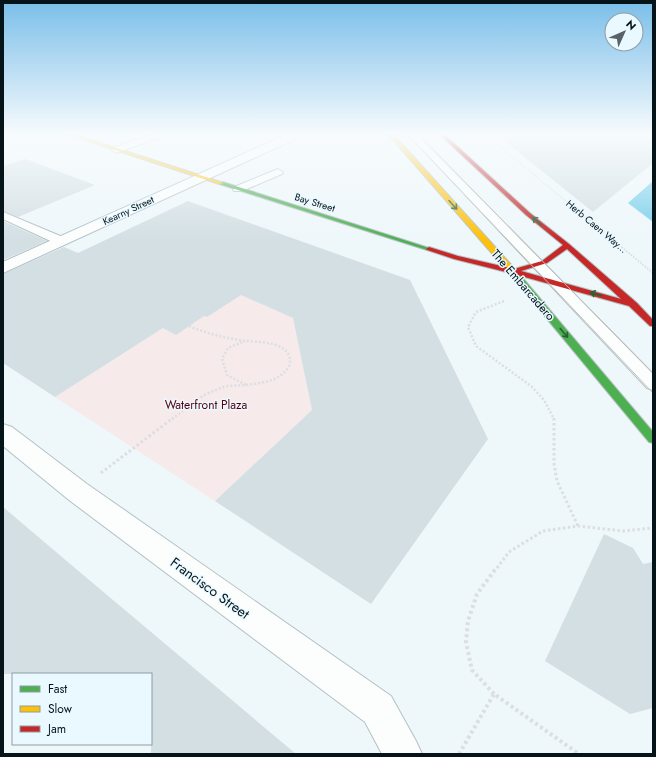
<svg xmlns="http://www.w3.org/2000/svg" width="656" height="757" font-family="Jost,sans-serif">
<rect width="100%" height="100%" fill="#eef7fa"/>
<path fill="#f6eaea" d="M239,294L293,318L312,410L215,501L55,397L163,328L176,334L197,321L192,310L207,317Z"/>
<path fill="#76ceea" d="M653,181V222L628,203Z"/>
<path fill="#d3dfe3" d="M496,134H653V163L593,212Z
M25,159L95,185L18,217L3,211V166Z
M188,201L410,280L488,439L371,604L215,501L312,410L293,318L241,295L207,317L204,316L176,335L163,328L55,397L3,363V274L64,247L78,253Z
M3,221L47,241L3,260Z
M3,507L69,563L296,754H151V674H3Z
M604,534L633,548L643,564L653,562V708L630,714L545,661Z"/>
<g fill="none" stroke-linecap="round" stroke-linejoin="round">
<defs>
<path id="lane" d="M152,134H164L163,136L119,152L116,153L111,150L113,148Z
M343,134H351L352,135L347,138L344,137Z
M408,134H417L653,374V390L647,388Z
M278,169L283,172L282,174L242,191H234L233,189L234,187Z
M3,212L65,238L67,241L65,244H57L3,219Z"/>
<path id="street" d="M288,134H304L302,136L3,273V262Z
M3,424L12,427L87,484L391,696L416,741L422,754H382L365,722L69,500L3,446Z"/>
<path id="fast" d="M219,182H223L432,249L431,250H427L219,184Z
M509,269H515L653,432V443L649,442L509,273Z"/>
<path id="slow" d="M66,134H73L224,183L219,184Z
M388,134H393L515,269V273H509Z"/>
<path id="jam" d="M439,134H444L530,213L569,244L637,303L653,320V326H650L629,306L510,273L454,259L427,250L426,249L429,247L458,256L514,269L542,261L563,245L526,215ZM567,249L621,299L521,271L547,263Z"/>
</defs>
<use href="#lane" stroke="#b4c0c4" stroke-width="2"/>
<use href="#street" stroke="#b4c0c4" stroke-width="2"/>
<use href="#fast" stroke="#b4c0c4" stroke-width="2"/>
<use href="#slow" stroke="#b4c0c4" stroke-width="2"/>
<use href="#jam" stroke="#b4c0c4" stroke-width="2"/>
<path stroke="#dcdfe0" stroke-width="1.5" stroke-dasharray="1 1" stroke-linecap="butt" d="M485,134L574,208"/>
<path stroke="#dcdfe0" stroke-width="2" stroke-dasharray="1.5 1.5" stroke-linecap="butt" d="M573,207L653,273"/>
<path stroke="#dcdfe0" stroke-width="2.5" stroke-dasharray="2 2" stroke-linecap="butt" d="M504,301L476,312L468,327L476,346L531,386L544,400L554,419
M189,326C205,333 222,337 239,340C253,342 273,341 284,349C290,354 292,362 288,368C278,382 261,383 246,385
M172,419L204,395L226,386L246,385L227,375L222,359L228,348L245,341"/>
<path stroke="#dcdfe0" stroke-width="3" stroke-dasharray="2.5 2.5" stroke-linecap="butt" d="M554,418V463L557,481L578,526
M101,473L173,418
M497,568L509,552L543,531L578,526L623,531L653,528"/>
<path stroke="#dcdfe0" stroke-width="4" stroke-dasharray="3 3" stroke-linecap="butt" d="M494,694L472,670L466,642L468,621L477,594L497,567
M459,754L494,694L579,754"/>
<use href="#lane" fill="#fcfefe" fill-rule="evenodd"/>
<use href="#street" fill="#fcfefe" fill-rule="evenodd"/>
<use href="#fast" fill="#4caf50" fill-rule="evenodd"/>
<use href="#slow" fill="#ffc107" fill-rule="evenodd"/>
<use href="#jam" fill="#c62828" fill-rule="evenodd"/>
<path stroke="#bdc0c0" stroke-width="1" d="M407,134L653,393
M417,134L653,373"/>
</g>
<defs><path id="oneway-shaft" d="M-6 0H5M1.5-3L5.5 0L1.5 3" fill="none" stroke-width="1.6" stroke-linecap="round" stroke-linejoin="round"/></defs>
<g stroke="#286234">
<use href="#oneway-shaft" transform="translate(453 205) rotate(48)"/>
<use href="#oneway-shaft" transform="translate(537 221) rotate(-141)"/>
<use href="#oneway-shaft" transform="translate(596 294) rotate(-164)"/>
<use href="#oneway-shaft" transform="translate(564 333) rotate(50)"/>
</g>
<linearGradient id="sky" x2="0" y2="1"><stop stop-color="#7abee9"/><stop offset="0.56" stop-color="#f7fbfd"/><stop offset="1" stop-color="#f7fbfd" stop-opacity="0"/></linearGradient>
<rect width="656" height="240" fill="url(#sky)"/>
<g text-anchor="middle" stroke-width="3" stroke-linejoin="round" paint-order="stroke">
<g font-size="10" fill="#051419" stroke="#e9f9ff">
<text transform="translate(315 202) rotate(17)" y="4">Bay Street</text>
<text transform="translate(128 210) rotate(-25)" y="4">Kearny Street</text>
<text transform="translate(597 226) rotate(40)" y="4">Herb Caen Way...</text>
</g>
<g font-size="12" fill="#051419" stroke="#e9f9ff">
<text transform="translate(523 285) rotate(49)" y="4">The Embarcadero</text>
</g>
<g font-size="12" fill="#59000a" stroke="#e9f9ff">
<text x="206" y="409">Waterfront Plaza</text>
</g>
<g font-size="14" fill="#051419" stroke="#e9f9ff">
<text transform="translate(210 588) rotate(36)" y="5">Francisco Street</text>
</g>
</g>
<rect width="656" height="757" fill="none" stroke="#051419" stroke-width="8"/>
<rect x="12" y="673" width="140" height="72" fill="#e9f9ff" stroke="#8e9da3"/>
<rect x="20" y="686" width="20" height="6" fill="#4caf50" stroke="#8e9da3"/>
<text x="48" y="693" font-size="12" fill="#051419">Fast</text>
<rect x="20" y="706" width="20" height="6" fill="#ffc107" stroke="#8e9da3"/>
<text x="48" y="713" font-size="12" fill="#051419">Slow</text>
<rect x="20" y="726" width="20" height="6" fill="#c62828" stroke="#8e9da3"/>
<text x="48" y="733" font-size="12" fill="#051419">Jam</text>
<g transform="translate(624 32) rotate(45)"><circle r="19" fill="#e9f9ff" stroke="#8e9da3"/>
<path d="M0-3L7 15L0 10L-7 15Z" fill="#576368"/>
<text y="-6" font-size="11" font-weight="bold" text-anchor="middle" fill="#051419">N</text>
</g>
</svg>
